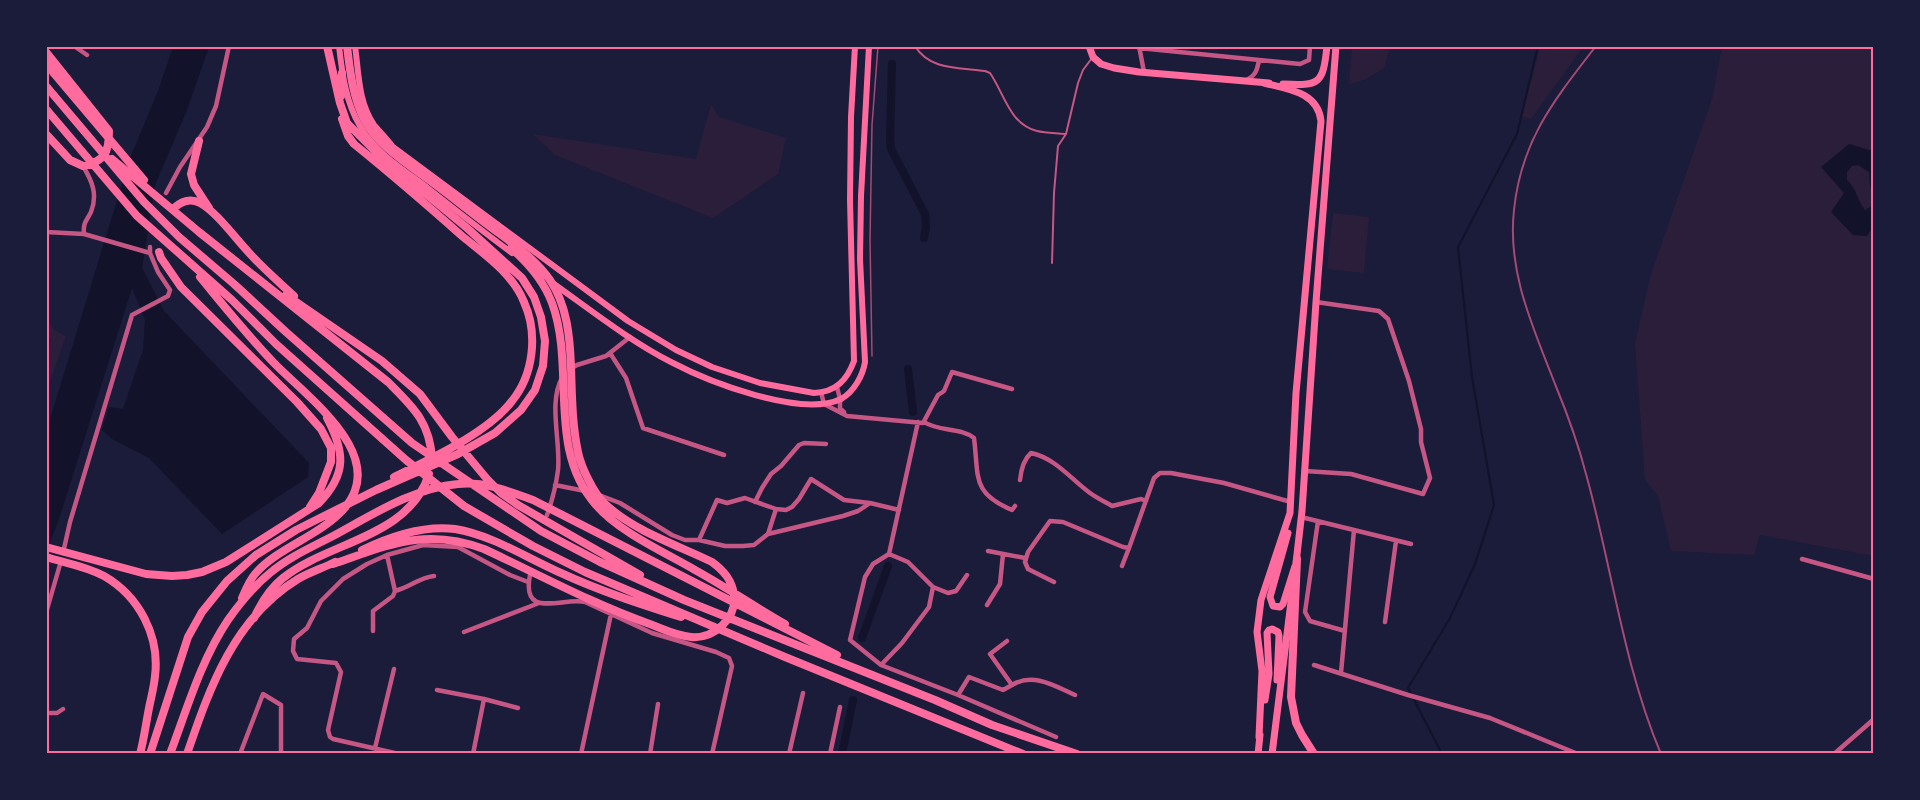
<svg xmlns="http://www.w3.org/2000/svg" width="1920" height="800" font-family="Lato,sans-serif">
<rect width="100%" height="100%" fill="#1b1b3a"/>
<path fill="#2a1e3b" d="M1352,47H1390L1384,68L1366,79L1349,85Z
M1540,47H1583L1531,119L1522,116Z
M1722,47H1873V556L1760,535L1754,555L1671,551L1658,496L1645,480L1635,344L1650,277L1712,99Z
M711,104L719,117L786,138L778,174L713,218L555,155L533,134L696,159Z
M1333,213L1369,217L1364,273L1327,269Z
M47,317L53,329L66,336L47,390V359L51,340L47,334Z"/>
<path fill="#12122b" d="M173,47H209L187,110L155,185L142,268L164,311L309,463L308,477L222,534L149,458L112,439L102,430L109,407L123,409L143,350L145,320L132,288L59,519L47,550V429L130,158L158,91Z
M1849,144L1873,151V193L1870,186L1869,172L1858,165L1852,166L1847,172V180C1858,191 1856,198 1865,210L1873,205V202V227L1867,236L1853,235L1831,212L1844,193L1821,167Z"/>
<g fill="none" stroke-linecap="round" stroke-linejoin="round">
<path stroke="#12122b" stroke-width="2" d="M1442,754L1408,688L1450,618L1475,564L1494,505L1472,377L1458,247L1517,134L1538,46"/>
<path stroke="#12122b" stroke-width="8" d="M892,64L890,140L891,149L925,214L926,227L924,238
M908,369L913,412
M862,638L888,566
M842,754L853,700"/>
<path stroke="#c65784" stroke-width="2" d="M915,46C930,71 960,67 985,71L990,73C1004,93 1010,125 1037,131C1046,133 1056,133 1065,134
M1052,263L1054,193L1058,146L1066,134L1078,83L1083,70L1092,58"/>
<path stroke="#c65784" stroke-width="4.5" d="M74,46L87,55
M1139,46L1144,72
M1139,48L1300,64L1309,60L1310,46
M1245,81C1256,75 1257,71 1259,60
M83,166C92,181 98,194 91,212C86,222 83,222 84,234L150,253
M166,193L180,167L207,127L216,106L229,46
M46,232L84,234
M610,353L626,378L643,428L724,455
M570,369L577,365L606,356L630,337
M837,387L840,399V408L844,412
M821,392L824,404L847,416L923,423L938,395L944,391L952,372L1012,389
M918,422L889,554L873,564L865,577L850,640L881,665L902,643L929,607L933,587
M924,422C939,432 960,427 974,438C979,476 971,493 1012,510L1015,506
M1305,471L1351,474L1423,494L1430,478L1421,442V429L1409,381L1388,319L1379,311L1316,302
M1020,480C1021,470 1023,460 1031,453C1055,458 1071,479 1090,493C1097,498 1105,502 1112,506L1141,499L1146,501
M555,485L585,491
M599,495L620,503L672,535L685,540H699L725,546H743L754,545L768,534L843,516L858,511L870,503
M755,502L762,488L771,474L781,466L799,445L804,443L826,444
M547,515C552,501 556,486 558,470C561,443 548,402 562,378
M1301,517L1411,544
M1318,521L1305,612L1310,621L1345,631
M768,534L776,509
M699,540L717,500L727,503L745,498L776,509L786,510L792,507L799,499L811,479L844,500L870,503L899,510
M988,551L1025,558
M63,553L70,522L132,315L168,296L170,290L158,272L150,253V247
M889,554L908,562L933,587L948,593L956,591L967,575
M1802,559L1874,579
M1122,566L1129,548
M530,575C521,620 562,597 585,602L652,633L716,652L729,658L732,666L712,754
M1054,582L1028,569L1025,562L1028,552L1050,521L1063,522L1123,547L1129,548L1154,478L1160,473H1171L1224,483L1291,502
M395,591C411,587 418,578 434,576
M987,605L1000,584L1003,554
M46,613L61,561
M1385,622L1396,541
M373,631V611L393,596L395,591L387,555
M464,632L539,603
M1007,641L990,654L1012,685C1033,672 1055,686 1075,695
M881,665L958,695L1056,737
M1314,665L1408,695L1490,718L1578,754
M1341,673L1354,530
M437,690L484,699L518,708
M958,695L969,677L1003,690L1012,685
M46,713H57L63,709
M375,748L394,669
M240,754L263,694L281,705V754
M399,754L333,739L330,737L328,730L341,672L336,663L297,659L293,651L294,639L307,628L321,601L343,579L367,564L387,555L423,545L458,547L510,575L528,582
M473,754L484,699
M581,754L611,614
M650,754L658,704
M789,754L803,693
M830,754L840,707
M1834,754L1874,719"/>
<path stroke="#ff6b9d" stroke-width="6" d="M339,46C342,73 346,103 360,126C374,151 402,169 424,185C453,208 482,231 512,253
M355,46C359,74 358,101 374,125C380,132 387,139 393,147L628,321L676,350L712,367L760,383L814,393C836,392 847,380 854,361L850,200L851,117L855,46
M554,284C592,311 630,341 671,362C709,382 801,418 841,399C854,392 863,375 865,362L860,259L861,196L869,46"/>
<path stroke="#ff6b9d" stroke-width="7" d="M1089,46L1093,57L1101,64L1114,68L1139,72L1269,83
M1283,84C1320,86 1323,84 1327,46
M1288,533L1270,597L1273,606L1280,607L1283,604L1295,566
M1296,563L1302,511L1316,302L1336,46
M1265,700L1269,674L1267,633L1269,630L1272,629L1278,632L1279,636L1277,680
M1259,737L1262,671L1257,632L1261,600L1290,513L1296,393L1321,121C1318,92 1288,89 1264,83
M1258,754L1260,735
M1272,754L1293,586"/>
<path stroke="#ff6b9d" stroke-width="8" d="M46,52L109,131C109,153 105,161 83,166L70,160L46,134
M46,64L144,180
M46,86L144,202L179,237L234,284L286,332L412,443L541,531L600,562L684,600L935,700L992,725L1077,754
M341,96L342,73
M46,109L137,216L232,300L276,344L406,460L464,506L533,546L585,572L785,657L1023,754
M342,119L348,136L354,144C391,174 427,205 462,236C484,254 513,274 524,302C538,333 534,374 512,401C488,433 430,459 394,477
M199,141L191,174L194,185L209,208
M112,159L199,232L388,382C413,407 430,422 432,459
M174,208C182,201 190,198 200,203C217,212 238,242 253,257C266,271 280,283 294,296
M511,248C528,263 544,281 552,303C576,368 546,449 596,505C619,532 664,552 695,570C726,587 755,607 785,624
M159,252L161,258L181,287L297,402L321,429L331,448V462L319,493L310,507
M200,277C224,306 248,336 274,363C308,398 395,459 340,513C316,537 276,549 255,574C249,581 246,589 242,598
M286,295L382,361L420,394L452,437L487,479L501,493L518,505L640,575
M46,547L146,574L172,576L187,575L202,572L226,562L319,503C347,474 345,452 327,418
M362,550C391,536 423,525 455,529C492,535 527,558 561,573C600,591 640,604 681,617
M46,557C65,563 86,566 104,576C139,596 160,636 155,676C154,687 151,698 149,708C146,723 144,739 140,754
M1297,559L1291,697L1296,723L1302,735L1314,754
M333,564C389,545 425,527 484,549C538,574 591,603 647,623C661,628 676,636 691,637C714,639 737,618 734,595C732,580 724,571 712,562C677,545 634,531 605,504C594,494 581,467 578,452C572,424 572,395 571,367C570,337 567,305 550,280C536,260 515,245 496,231C473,214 451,196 428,179C406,163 378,145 365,121C353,98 350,72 347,46
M254,618C261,603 269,589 283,578C329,541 409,538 429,474
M150,754L188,637L202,612L227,581L256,555L296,530L376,490L458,454L495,433L521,410L535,390L543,366L545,341L541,317L534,297L522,278L467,228L379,155L347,123L340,103L327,46
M170,754C187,709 201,660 228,620C240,603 254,586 270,573C289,557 312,547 333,536C372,515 413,488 458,484C484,481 508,491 533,500L837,655
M187,754C210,687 234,618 298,579C310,572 323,568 335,562"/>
<path stroke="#a44b75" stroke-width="1.5" d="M872,356L870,240L872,125L878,46"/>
<path stroke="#a44b75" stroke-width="2" d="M1596,46C1555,99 1521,140 1514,210C1507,272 1533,327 1555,384C1567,413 1578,443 1586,474C1612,567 1623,664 1661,754"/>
</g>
<rect width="1920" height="800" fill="none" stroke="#1b1b3a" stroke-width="96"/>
<rect x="48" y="48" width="1824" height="704" fill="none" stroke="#ff6b9d" stroke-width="2"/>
</svg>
